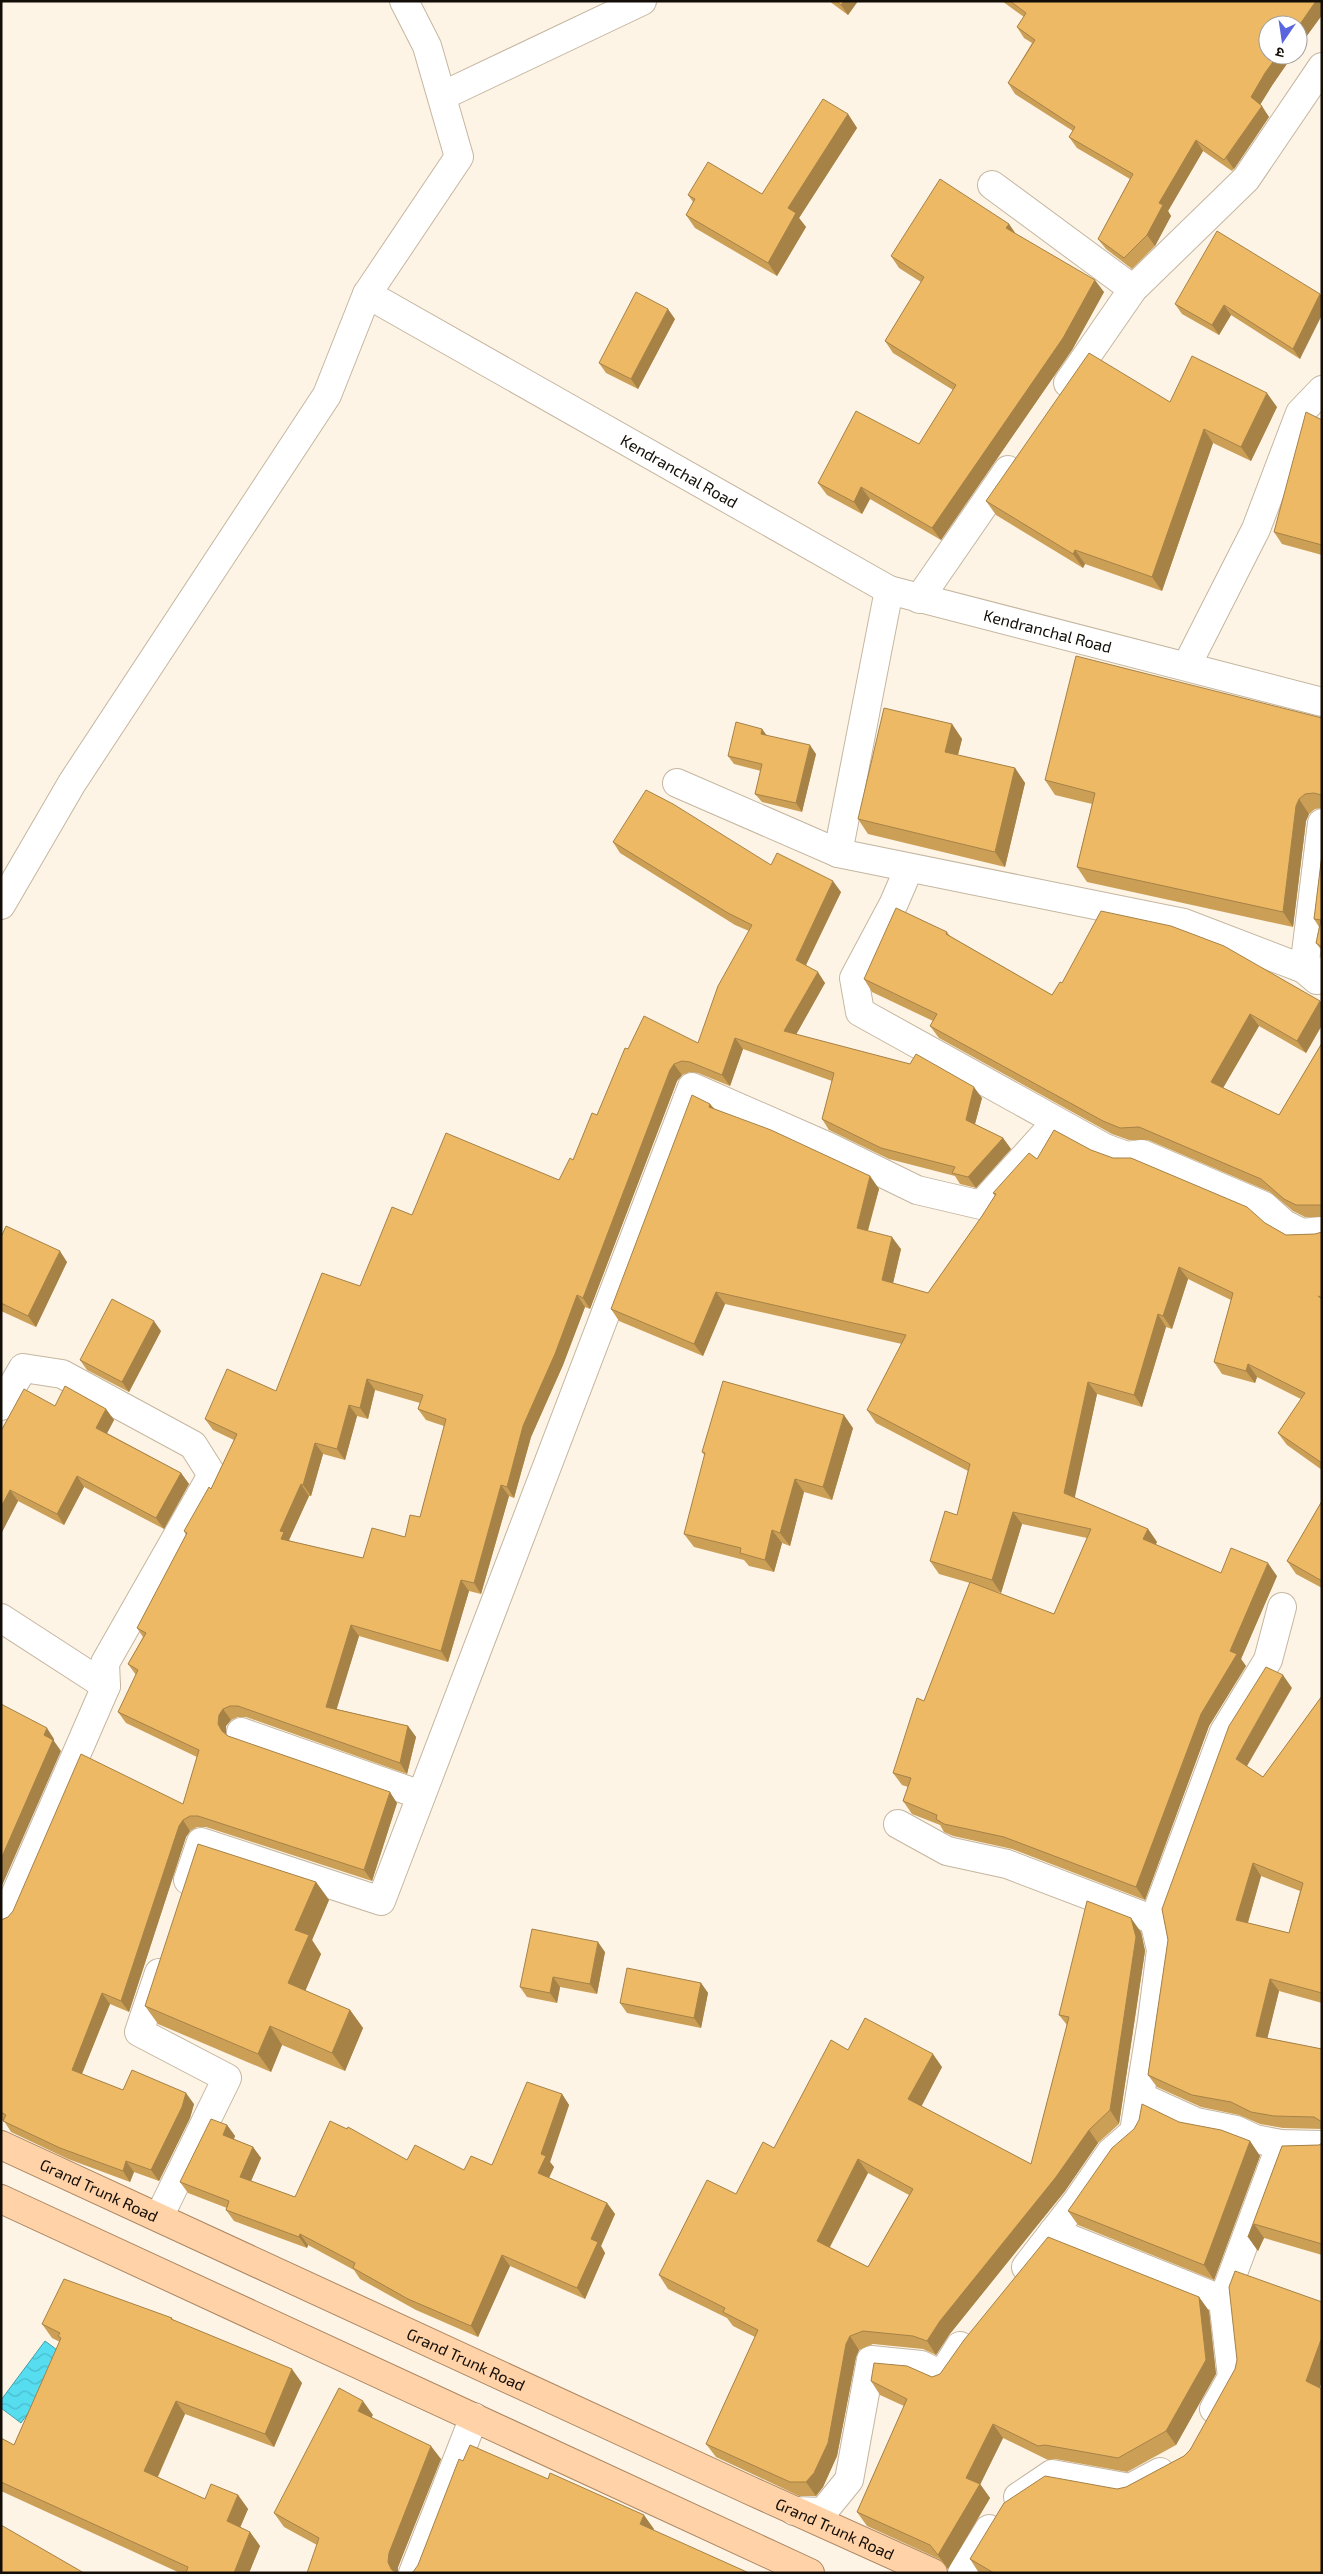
<svg xmlns="http://www.w3.org/2000/svg" width="1323" height="2574" font-family="'Exo 2','Noto Sans Devanagari',sans-serif">
<defs>
<pattern id="water-waves" width="16" height="10" patternUnits="userSpaceOnUse" patternTransform="scale(1.25)"><rect width="16" height="10" fill="#56ddf0"/><path d="M0 5q4-4 8 0t8 0" fill="none" stroke="#4abccc"/></pattern>
</defs>
<rect width="100%" height="100%" fill="#fdf4e6"/>
<path fill="url(#water-waves)" stroke="#429faa" d="M45,2341L68,2358L21,2423L1,2408V2400Z"/>
<g fill="none" stroke-linecap="round" stroke-linejoin="round">
<defs>
<g id="minor">
<path d="M442,96L642,1"/>
<path d="M992,185L1133,289"/>
<path id="s1" d="M367,294L889,590L1322,702"/>
<path d="M1068,383L1133,289L1246,179L1322,67"/>
<path d="M919,599L1008,470"/>
<path d="M1187,665L1256,529L1300,413L1322,390"/>
<path d="M677,783L838,853L1184,923L1304,969L1322,972"/>
<path d="M838,853L889,590"/>
<path d="M909,868L894,903L854,978L860,1012L1105,1148L1127,1156L1142,1154L1264,1206L1284,1224L1302,1233L1322,1231"/>
<path d="M1317,980L1304,969L1322,823"/>
<path d="M1,1406L23,1368L62,1374L193,1445L212,1475L105,1663L106,1686L6,1916"/>
<path d="M1,1618L106,1686"/>
<path d="M241,1732L421,1795"/>
<path d="M898,1824L947,1851L1007,1864L1154,1920"/>
<path d="M188,1880L201,1842L381,1901L692,1087L829,1147L917,1190L981,1205L1056,1122"/>
<path d="M159,1973L139,2032L227,2078L159,2217"/>
<path d="M1141,2097L1196,2122L1236,2130L1255,2139L1281,2144L1322,2145"/>
<path d="M1053,2232L1223,2300"/>
<path d="M1026,2267L1078,2200L1111,2152L1134,2132L1152,2021L1161,1950L1154,1920L1224,1732L1268,1660L1282,1607"/>
<path d="M1214,2409L1232,2377L1223,2300L1281,2144"/>
<path d="M1018,2497L1052,2474L1130,2488L1160,2472"/>
<path d="M794,2511L823,2512L849,2480L871,2360L921,2365L942,2375L960,2346"/>
<path d="M413,2573L474,2417"/>
<path d="M962,2573L989,2529"/>
</g>
<path id="tertiary" d="M1,905L72,783L327,395L367,294L459,157L427,46L404,1"/>
<g id="trunk">
<path id="s2" d="M1,2145L749,2490L933,2573"/>
<path d="M1,2199L810,2573"/>
</g>
</defs>
<use href="#minor" stroke="#c5b69f" stroke-width="30"/>
<use href="#tertiary" stroke="#c5b69f" stroke-width="30"/>
<use href="#trunk" stroke="#ac8661" stroke-width="30"/>
<use href="#minor" stroke="#fff" stroke-width="28"/>
<use href="#tertiary" stroke="#fff" stroke-width="28"/>
<use href="#trunk" stroke="#ffd2a8" stroke-width="28"/>
</g>
<path fill="#cc9f57" fill-rule="evenodd" d="M829,1H858L848,15Z
M1002,1H1322V15L1298,48L1268,55H1293L1273,84L1260,105L1269,117L1234,169L1232,171L1203,151L1168,211L1171,216L1155,246L1132,269L1106,249L1098,239L1130,179L1077,148L1069,137L1073,131L1015,94L1008,83L1032,43L1024,38L1017,27L1024,17Z
M848,114L857,128L799,218L806,227L777,276L695,228L686,215L693,202L688,195L762,194Z
M1009,224L1016,234L1104,292L1072,350L941,540L870,499L862,514L827,495L818,483L919,444L953,390L893,353L885,341L921,282L899,268L891,256Z
M1322,296L1300,359L1231,315L1219,335L1182,314L1175,304Z
M675,319L638,389L606,373L599,363Z
M1170,402L1277,407L1251,461L1213,443L1162,591L1085,564L1083,568L996,515L986,501Z
M1322,420V555L1282,544L1274,532Z
M1322,718V808L1315,809L1309,814L1306,821L1293,927L1087,882L1077,867L1092,804L1055,795L1045,780Z
M952,724L962,739L958,755L1015,768L1025,783L1005,867L868,834L858,819Z
M762,729L766,735L816,754L802,812L762,802L755,794L761,771L734,764L728,756Z
M613,842L771,865L841,892L806,965L825,983L796,1034L982,1098L975,1124L1003,1138L1011,1149L976,1188L960,1184L955,1176L889,1159L829,1130L822,1119L832,1081L743,1049L730,1086L698,1073L690,1072L682,1075L677,1081L590,1309L585,1307L563,1365L531,1437L514,1498L509,1496L481,1594L469,1591L448,1662L359,1636L336,1709L408,1726L416,1737L407,1774L246,1717H238L231,1720L226,1726V1734L228,1736L397,1803L372,1881L206,1827H197L190,1831L186,1837L129,2012L110,2004L82,2074L123,2090L194,2104L190,2118L159,2181L134,2172L130,2182L68,2159L11,2132L4,2121L1,2120V1920L8,1917L183,1804L197,1757L126,1723L118,1712L136,1675L128,1664L143,1637L137,1628L186,1535L184,1531L211,1489L234,1440L213,1430L205,1419L276,1391L360,1286L412,1215L559,1180L573,1160L597,1115L628,1049L698,1043L749,931L735,925L620,853ZM375,1390L420,1403L418,1409L426,1420L444,1426L420,1517L405,1537L363,1558L290,1541L289,1540L309,1496H311L323,1454L345,1460L357,1416L368,1419Z
M1322,854V951L1316,943L1319,927L1314,919Z
M947,932L950,936L1052,995L1062,983L1320,1001L1322,1003V1025L1306,1053L1259,1026L1223,1088L1279,1115L1322,1043V1217H1305L1293,1211L1270,1192L1148,1140H1129L1112,1134L939,1038L930,1026L933,1021L872,992L864,979Z
M710,1104L715,1109L870,1176L879,1189L868,1231L901,1249L893,1283L928,1293L982,1216L995,1196L993,1193L1037,1159L1091,1150L1265,1223L1286,1235L1315,1234L1322,1232V1470L1287,1445L1278,1433L1301,1399L1257,1377L1255,1383L1222,1374L1214,1362L1231,1300L1188,1279L1172,1329L1166,1327L1142,1407L1097,1394L1074,1498L1148,1529L1157,1542L1155,1544L1221,1573L1277,1576L1241,1659L1246,1666L1209,1726L1145,1900L1012,1849L953,1836L944,1832L940,1825L912,1814L903,1801L908,1787L902,1785L893,1773L924,1701L970,1583L939,1574L930,1561L957,1515L968,1471L876,1423L867,1410L902,1344L725,1304L703,1356L619,1321L611,1309ZM1022,1524L1087,1538L1054,1614L991,1590L1001,1593Z
M1,1234L67,1262L36,1327L1,1311Z
M161,1331L129,1392L87,1370L80,1360Z
M55,1406L106,1409L114,1420L107,1433L181,1473L189,1484L164,1529L84,1487L64,1525L18,1501L1,1534V1431Z
M853,1428L832,1500L804,1492L790,1546L782,1543L774,1572L749,1566L744,1560L694,1547L684,1534L705,1456L702,1452Z
M1322,1501V1588L1296,1574L1287,1561Z
M1292,1688L1247,1766L1263,1777L1322,1696V2003L1279,1991L1267,2038L1322,2049V2129L1283,2128L1260,2124L1239,2115L1201,2107L1157,2087L1148,2075L1168,1940L1162,1909ZM1261,1876L1300,1891L1289,1933L1248,1923Z
M316,1882L329,1900L312,1940L321,1954L305,1991L350,2010L363,2028L345,2071L282,2045L271,2072L158,2024L145,2006Z
M1141,1932L1145,1951L1119,2124L1098,2143L1065,2191L949,2335L936,2355L923,2349L873,2344L859,2350L856,2357L837,2456L823,2487L816,2496H799L716,2457L706,2444L755,2337L733,2326L727,2318L668,2289L659,2275L736,2194L774,2148L848,2050L942,2067L921,2106L1031,2164L1067,2025L1059,2015ZM868,2173L909,2195L868,2267L830,2247Z
M605,1952L597,1994L560,1987L557,2003L527,1997L520,1987Z
M701,1983L708,1993L701,2028L627,2013L620,2003Z
M562,2094L569,2105L550,2162L554,2167L549,2178L607,2203L615,2214L601,2246L605,2253L585,2299L510,2266L478,2337L416,2310L360,2279L354,2270L308,2245L307,2248L234,2221L226,2210L227,2208L188,2193L180,2182L227,2125L235,2136L234,2139L253,2147L261,2158L251,2181L295,2197L407,2160L464,2170L492,2165Z
M1179,2122L1250,2141L1260,2156L1214,2280L1078,2225L1068,2211Z
M1322,2143V2255L1264,2238L1258,2251L1248,2237L1282,2146L1319,2145Z
M1199,2297L1209,2311L1216,2374L1176,2445L1127,2472L1055,2459L1048,2460L1003,2438L980,2484L990,2498L948,2569L939,2559L867,2526L857,2512L904,2406L880,2395L871,2381L932,2377Z
M1322,2302V2381L1319,2388L1322,2573H979L970,2559L1117,2489L1126,2487L1184,2456Z
M172,2318L174,2321L302,2383L274,2447L185,2414L158,2477L205,2499L238,2495L248,2509L240,2527L250,2532L260,2546L249,2573H180L1,2491V2438L14,2445L60,2342L52,2338L42,2324Z
M373,2415L371,2417L441,2459L398,2567V2573H307L317,2545L284,2527L274,2513Z"/>
<path fill="#a68247" d="M844,1H858L848,15L841,5Z
M1316,1H1322V15L1298,48V27Z
M1278,55H1293L1273,84L1258,108L1251,97L1265,73Z
M1262,106L1269,117L1234,169L1226,158Z
M848,114L857,128L799,218L806,227L777,276L768,263L788,208Z
M1196,140L1203,151L1168,211L1171,216L1155,246L1147,235L1159,203Z
M1009,224L1017,236L1006,228Z
M1095,280L1104,292L1072,350L941,540L932,528Z
M1320,294L1322,296V315L1300,359L1293,349Z
M1224,305L1231,315L1219,335L1212,325Z
M668,309L675,319L638,389L631,379Z
M1267,393L1277,407L1251,461L1241,447Z
M1204,429L1213,443L1162,591L1152,577Z
M861,487L870,499L862,514L854,502Z
M1075,550L1085,564L1083,568L1073,554Z
M952,724L962,739L955,766L945,752Z
M762,729L768,737L761,734Z
M810,745L816,754L802,812L796,803Z
M1015,768L1025,783L1005,867L995,852Z
M1299,799L1309,814L1306,821L1293,927L1283,912L1296,806Z
M833,881L841,892L803,971L796,960Z
M818,972L825,983L792,1042L784,1031Z
M1320,1001L1322,1003V1025L1306,1053L1297,1041Z
M1250,1014L1259,1026L1219,1095L1211,1082Z
M735,1038L743,1049L730,1086L722,1075Z
M674,1064L682,1075L677,1081L590,1309L583,1298L670,1070Z
M974,1087L982,1098L973,1131L966,1120Z
M710,1104L719,1116L709,1107Z
M1003,1138L1011,1149L976,1188L968,1177Z
M870,1176L879,1189L865,1240L857,1228Z
M892,1237L901,1249L891,1292L882,1280Z
M60,1251L67,1262L36,1327L28,1316Z
M1179,1267L1188,1279L1172,1329L1163,1316Z
M716,1292L725,1304L703,1356L694,1344Z
M577,1295L585,1307L563,1365L531,1437L514,1498L507,1487L523,1426Z
M1158,1314L1166,1327L1142,1407L1134,1395Z
M154,1321L161,1331L129,1392L122,1382Z
M1248,1364L1257,1377L1255,1383L1246,1371Z
M367,1379L375,1390L368,1419L360,1408Z
M1088,1382L1097,1394L1073,1506L1064,1493Z
M349,1405L357,1416L345,1460L337,1449Z
M106,1409L114,1420L104,1439L96,1428Z
M844,1415L853,1428L832,1500L823,1487Z
M315,1443L323,1454L311,1496L303,1485Z
M181,1473L189,1484L164,1529L156,1518Z
M77,1476L84,1487L64,1525L57,1514Z
M795,1479L804,1492L790,1546L780,1533Z
M301,1484L309,1496L289,1540L292,1543L281,1539L280,1531Z
M501,1485L509,1496L481,1594L474,1583Z
M10,1490L18,1501L1,1534V1507Z
M1013,1512L1022,1524L1001,1593L992,1580Z
M1148,1529L1157,1542L1152,1552L1143,1539Z
M772,1530L782,1543L774,1572L765,1560Z
M1268,1563L1277,1576L1241,1659L1246,1666L1209,1726L1145,1900L1136,1887L1201,1714L1230,1651Z
M461,1580L469,1591L448,1662L441,1651Z
M351,1625L359,1636L334,1718L326,1707Z
M1283,1675L1292,1688L1244,1771L1236,1759Z
M223,1709L231,1720L226,1726V1735L222,1731L218,1724L219,1715Z
M408,1726L416,1737L407,1774L400,1763Z
M47,1728L54,1739V1741L61,1751L1,1888V1859L44,1735Z
M390,1792L397,1803L372,1881L364,1870Z
M183,1820L190,1831L186,1837L129,2012L121,2001L179,1826Z
M1253,1863L1261,1876L1245,1932L1236,1920Z
M316,1882L329,1900L312,1940L321,1954L301,2001L288,1983L295,1930Z
M1131,1918L1141,1932L1145,1951L1119,2124L1110,2110Z
M598,1942L605,1952L597,1994L590,1984Z
M553,1977L560,1987L557,2003L550,1993Z
M1270,1979L1279,1991L1265,2048L1256,2036Z
M701,1983L708,1993L701,2028L694,2018Z
M102,1993L110,2004L79,2081L72,2070Z
M350,2010L363,2028L345,2071L332,2053Z
M270,2026L282,2045L271,2072L258,2054Z
M933,2054L942,2067L918,2113L908,2099Z
M186,2093L194,2104L190,2118L159,2181L151,2170Z
M562,2094L569,2105L550,2162L554,2167L546,2184L538,2173L541,2154Z
M227,2125L235,2136L231,2146L223,2135Z
M1089,2130L1098,2143L1065,2191L949,2335L936,2355L927,2341L940,2321Z
M1250,2141L1260,2156L1214,2280L1204,2265Z
M253,2147L261,2158L248,2188L240,2177Z
M858,2159L868,2173L826,2254L817,2241Z
M126,2161L134,2172L130,2182L123,2171Z
M607,2203L615,2214L601,2246L605,2253L585,2299L577,2288L591,2239Z
M1254,2224L1264,2238L1258,2251L1248,2237Z
M300,2234L308,2245L307,2248L299,2237Z
M502,2255L510,2266L478,2337L471,2326Z
M1199,2297L1209,2311L1216,2374L1176,2445L1166,2431Z
M850,2336L859,2350L856,2357L837,2456L823,2487L816,2496L806,2482L846,2344Z
M1322,2337V2381L1317,2396L1306,2381Z
M292,2369L302,2383L274,2447L265,2434Z
M176,2401L185,2414L154,2485L144,2471Z
M363,2401L373,2415L367,2425L358,2411Z
M993,2424L1003,2438L980,2485V2484L990,2498L948,2569L938,2555L966,2478Z
M431,2446L441,2459L398,2567V2573H394L388,2562L389,2553Z
M238,2495L248,2509L237,2535L227,2521Z
M644,2515L654,2529L650,2538L640,2524Z
M250,2532L260,2546L249,2573H234Z"/>
<path fill="#edb965" stroke="#a68247" fill-rule="evenodd" d="M836,1H844L841,5Z
M1010,1H1316L1298,27V25H1268V55H1278L1265,73L1251,97L1262,106L1224,160L1196,140L1159,203L1163,205L1147,235L1124,258L1098,239L1133,174L1069,137L1075,127L1008,83L1035,40L1017,27L1026,13Z
M823,99L848,114L788,208L796,213L768,263L686,215L695,199L688,195L708,162L762,194Z
M940,179L1009,224L1006,228L1095,280L1063,338L932,528L861,487L854,502L818,483L856,411L919,444L956,385L885,341L924,277L891,256Z
M1217,231L1320,294L1293,349L1224,305L1212,325L1175,304Z
M636,292L668,309L631,379L599,363Z
M1089,353L1170,402L1192,356L1267,393L1241,447L1204,429L1152,577L1075,550L1073,554L986,501Z
M1306,412L1322,420V545L1274,532Z
M1076,656L1322,718V797L1321,795L1314,793L1305,794L1299,799L1296,806L1283,912L1077,867L1095,793L1045,780Z
M884,708L952,724L945,752L1015,768L995,852L858,819Z
M736,722L762,729L761,734L810,745L796,803L755,794L762,764L728,756Z
M646,790L673,804L771,865L777,853L833,881L796,960L818,972L784,1031L910,1064L916,1054L974,1087L966,1120L1003,1138L968,1177L952,1173L955,1167L881,1148L822,1119L834,1073L735,1038L722,1075L690,1062L682,1061L674,1064L670,1070L583,1298L577,1295L555,1354L523,1426L507,1487L501,1485L474,1583L461,1580L441,1651L351,1625L326,1707L408,1726L400,1763L238,1706H230L223,1709L219,1715L218,1724L222,1731L228,1736L390,1792L364,1870L198,1816H190L183,1820L179,1826L121,2001L102,1993L72,2070L123,2090L132,2070L186,2093L182,2107L151,2170L126,2161L123,2171L60,2148L3,2121L6,2115L1,2112V1920L8,1917L13,1911L81,1754L183,1804L199,1750L118,1712L138,1670L128,1664L146,1633L137,1628L187,1533L184,1531L209,1487L211,1489L237,1434L205,1419L227,1369L276,1391L322,1273L360,1286L392,1207L412,1215L446,1133L559,1180L570,1158L573,1160L592,1113L597,1115L625,1048L628,1049L644,1016L698,1043L718,986L752,925L728,913L613,842ZM367,1379L423,1395L418,1409L446,1419L420,1517L410,1515L405,1537L372,1528L363,1558L281,1539L284,1532L280,1531L301,1484L303,1485L315,1443L337,1449L349,1405L360,1408Z
M1322,854V947L1316,943L1321,920L1314,919Z
M896,908L947,932L946,934L1052,995L1060,982L1062,983L1101,911L1171,926L1224,946L1320,1001L1297,1041L1250,1014L1211,1082L1279,1115L1322,1043V1206L1320,1205H1296L1284,1199L1261,1179L1139,1127L1120,1128L1103,1121L930,1026L937,1014L864,979Z
M692,1095L710,1104L709,1107L771,1130L870,1176L857,1228L892,1237L882,1280L928,1293L982,1216L996,1194L993,1193L1029,1153L1037,1159L1054,1130L1091,1150L1113,1158H1131L1247,1207L1265,1223L1286,1235L1315,1234L1322,1232V1298L1318,1296L1322,1299V1463L1278,1433L1305,1393L1248,1364L1246,1371L1214,1362L1233,1293L1179,1267L1163,1316L1158,1314L1134,1395L1088,1382L1064,1493L1148,1529L1143,1539L1221,1573L1231,1548L1268,1563L1230,1651L1237,1654L1201,1714L1136,1887L1004,1837L944,1824L936,1819L937,1815L903,1801L911,1778L893,1773L917,1698L924,1701L970,1582L1054,1614L1091,1529L1013,1512L992,1580L930,1561L945,1511L957,1515L970,1464L867,1410L906,1335L716,1292L694,1344L611,1309Z
M6,1226L60,1251L28,1316L1,1303V1234L2,1235Z
M112,1299L154,1321L122,1382L80,1360Z
M723,1381L844,1415L823,1487L795,1479L780,1533L772,1530L765,1560L740,1553L741,1548L684,1534L705,1453L702,1452Z
M65,1386L106,1409L96,1428L181,1473L156,1518L77,1476L57,1514L10,1490L1,1507V1431L24,1389L55,1406Z
M1322,1501V1581L1287,1561Z
M1266,1667L1283,1675L1236,1759L1263,1777L1322,1696V1993L1270,1979L1256,2036L1322,2049V2122L1314,2117L1274,2116L1251,2112L1231,2102L1192,2095L1148,2075L1168,1940L1162,1909L1229,1726ZM1253,1863L1303,1883L1289,1933L1236,1920Z
M1,1704L47,1728L44,1735L53,1740L1,1859Z
M198,1844L316,1882L295,1930L309,1935L288,1983L350,2010L332,2053L270,2026L258,2054L145,2006Z
M1087,1901L1131,1918L1136,1937L1110,2110L1089,2130L1056,2177L940,2321L927,2341L913,2336L863,2331L850,2336L846,2344L828,2443L814,2473L806,2482H790L706,2444L758,2330L723,2312L725,2308L659,2275L707,2180L736,2194L763,2142L774,2148L831,2040L848,2050L865,2018L933,2054L908,2099L1031,2164L1069,2017L1059,2015ZM858,2159L913,2189L868,2267L817,2241Z
M532,1929L598,1942L590,1984L553,1977L550,1993L520,1987Z
M627,1968L701,1983L694,2018L620,2003Z
M527,2082L562,2094L541,2154L546,2156L538,2173L607,2203L591,2239L598,2242L577,2288L502,2255L471,2326L408,2299L353,2268L355,2263L300,2234L299,2237L226,2210L229,2201L180,2182L211,2119L227,2125L223,2135L253,2147L240,2177L295,2197L330,2121L347,2129L348,2127L407,2160L415,2145L464,2170L471,2156L492,2165Z
M1142,2104L1179,2122L1221,2130L1250,2141L1204,2265L1068,2211L1112,2148L1134,2129L1139,2120Z
M1322,2143V2244L1254,2224L1248,2237L1282,2146L1319,2145Z
M1048,2237L1199,2297L1206,2360L1166,2431L1118,2458L1045,2445L1038,2446L993,2424L966,2478L980,2484L938,2555L930,2545L857,2512L907,2399L871,2381L874,2363L907,2366L932,2377L940,2374L964,2340Z
M1235,2271L1322,2302V2337L1306,2381L1322,2389V2573H994L970,2559L1004,2503L1045,2476L1117,2489L1126,2487L1184,2456L1190,2450L1235,2369L1237,2360L1229,2287Z
M64,2279L172,2318L171,2319L292,2369L265,2434L176,2401L144,2471L205,2499L211,2484L238,2495L227,2521L250,2532L234,2573H186L188,2567L1,2482V2438L14,2445L61,2338L58,2336L60,2333L42,2324Z
M339,2388L363,2401L358,2411L431,2446L389,2553L388,2562L391,2569L396,2573H307L319,2538L274,2513Z
M470,2445L548,2479L550,2473L644,2515L640,2524L749,2573H410L413,2572L418,2565L459,2459L463,2461Z
M1,2525L84,2573H1Z"/>
<g text-anchor="middle" stroke-width="4" stroke-linejoin="round" paint-order="stroke">
<g font-size="16" fill="#120d06" stroke="#fff">
<text dy="6" stroke="none"><textPath href="#s1" startOffset="359">Kendranchal Road</textPath></text>
<text dy="6" stroke="none"><textPath href="#s1" startOffset="764">Kendranchal Road</textPath></text>
<text dy="6" stroke="none"><textPath href="#s2" startOffset="108">Grand Trunk Road</textPath></text>
<text dy="6" stroke="none"><textPath href="#s2" startOffset="512">Grand Trunk Road</textPath></text>
<text dy="6" stroke="none"><textPath href="#s2" startOffset="918">Grand Trunk Road</textPath></text>
</g>
</g>
<rect width="1323" height="2574" fill="none" stroke="#120d06" stroke-width="5"/>
<g transform="translate(1283 40) rotate(193)"><circle r="24" fill="#ffffff" stroke="#a09e9b"/>
<path d="M0-4L9 19L0 12L-9 19Z" fill="#5a66dd"/>
<text y="-8" font-size="14" font-weight="bold" text-anchor="middle" fill="#120d06">उ</text>
</g>
</svg>
